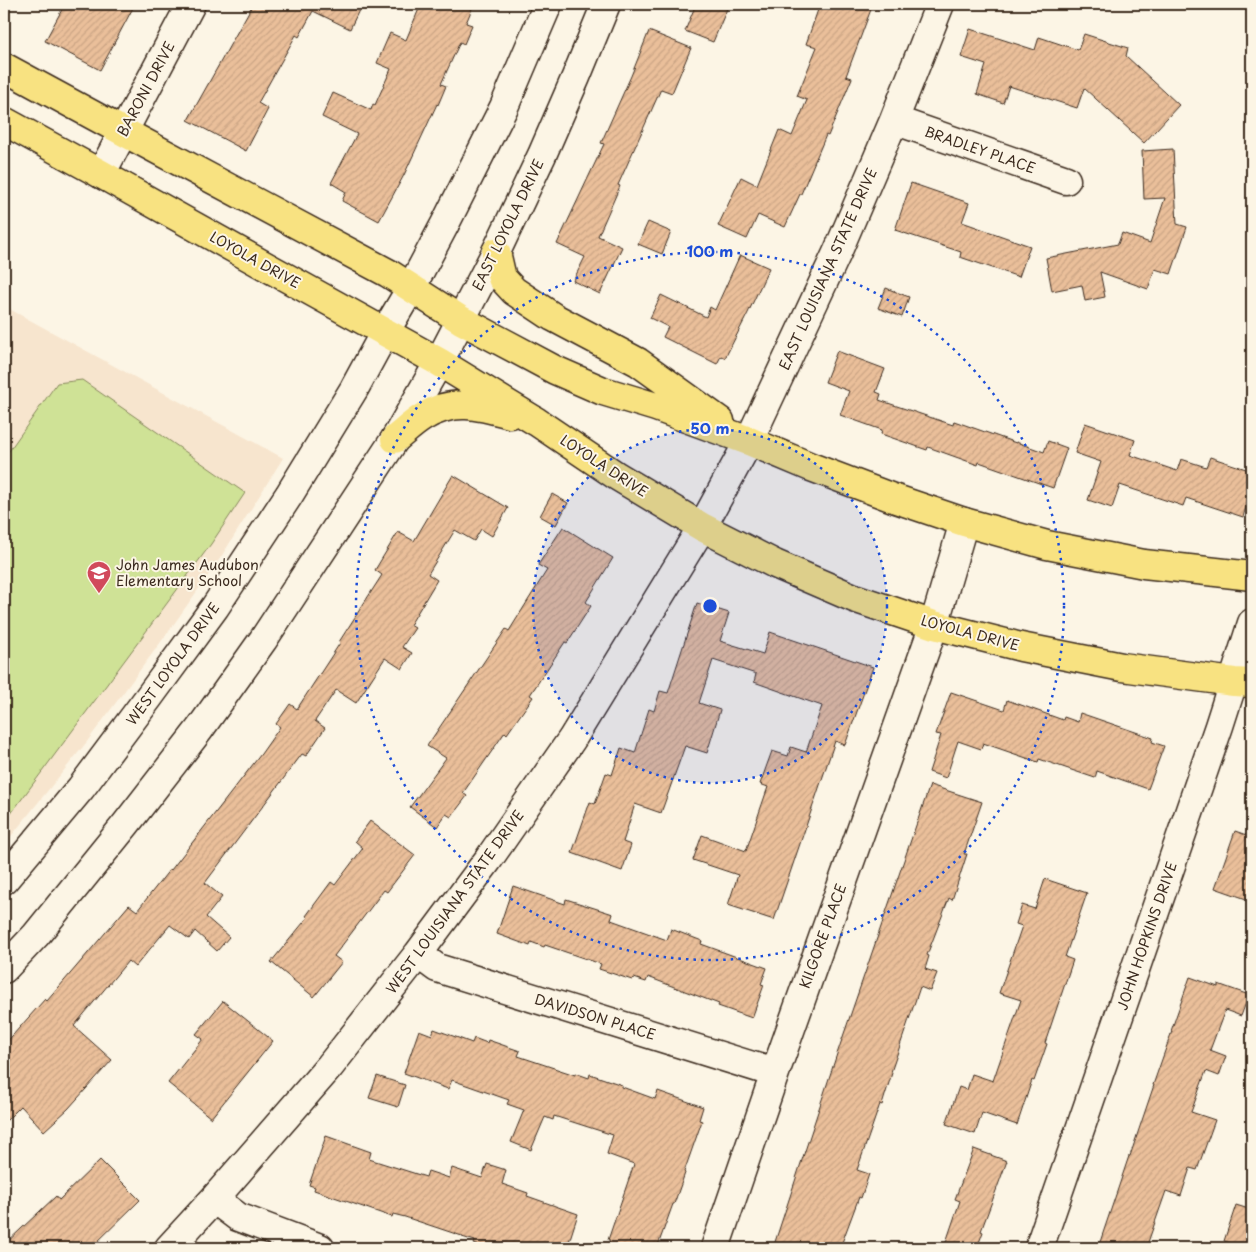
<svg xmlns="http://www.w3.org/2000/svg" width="1256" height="1252" font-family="'Playpen Sans',sans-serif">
<defs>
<pattern id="building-hatch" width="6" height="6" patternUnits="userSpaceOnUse" patternTransform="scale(1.25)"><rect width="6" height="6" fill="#eabf9a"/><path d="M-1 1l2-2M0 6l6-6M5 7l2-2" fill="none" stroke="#caa484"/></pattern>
</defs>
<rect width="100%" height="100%" fill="#fcf5e5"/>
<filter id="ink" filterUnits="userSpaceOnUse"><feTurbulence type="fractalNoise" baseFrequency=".02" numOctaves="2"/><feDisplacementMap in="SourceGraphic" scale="10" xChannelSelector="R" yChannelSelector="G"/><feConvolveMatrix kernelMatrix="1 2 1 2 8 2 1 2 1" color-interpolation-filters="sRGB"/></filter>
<g filter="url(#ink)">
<path fill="#f7e5ce" d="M4,306L283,458L221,557L169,631L86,743L4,845Z"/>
<path fill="#cfe296" stroke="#85865a" d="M82,380L245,493L211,544L4,823V458L57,383Z"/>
<path fill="url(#building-hatch)" stroke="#3b2a1e" d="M65,4H135L100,70L45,41Z
M253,4H345L359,10L350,29L313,11L299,37L296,35L258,103L268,109L246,151L188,120Z
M421,4H474L466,23L472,25L464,44L460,42L441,84L446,86L438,105L437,104L404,175L379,221L342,201L346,192L331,183L357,134L322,117L333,93L371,110L373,104L375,105L391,69L377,63L390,33L406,40Z
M696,4H729L713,42L685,31Z
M820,4H873L846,76L852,78L828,136L826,135L801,194H800L785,227L758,215L747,239L718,226L741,177L757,185L779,130L792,136L807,100L797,96L817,47L806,44Z
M970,29L1035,50L1039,37L1078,50L1084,34L1128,48L1126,56L1179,105L1144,143L1084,88L1077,108L1009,86L1003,103L977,94L986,65L961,57Z
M649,31L691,48L672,93L661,89L618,185L620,186L598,236L622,247L600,294L573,281L585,257L557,244L604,144L601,143L631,76Z
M1173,149L1177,224L1187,227L1171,274L1155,269L1148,289L1100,272L1105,297L1085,301L1082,285L1052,291L1046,258L1118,244L1122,233L1150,243L1165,198L1144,199L1142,151Z
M911,183L969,203L962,222L1030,246L1019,277L960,257L961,252L895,230Z
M648,222L671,232L662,254L638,244Z
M740,255L769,268L748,313L725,358L721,356L717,364L663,337L668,327L650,318L661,295L706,317L710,307L715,310Z
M886,288L909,297L902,317L878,308Z
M837,351L885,369L876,392L881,394L879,400L953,425L954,421L1016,443V442L1044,452L1048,441L1067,448L1053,488L979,462L978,465L928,447L927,450L881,434L882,430L840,415L849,391L825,382Z
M1085,423L1135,440L1130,455L1177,471L1181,459L1206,467L1210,457L1252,471V488L1243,517L1186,498L1183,506L1120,485L1112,508L1088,500L1101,462L1075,453Z
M453,475L508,508L492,536L481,529L474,541L455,530L428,574L437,580L410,625L415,628L402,647L412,653L402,669L385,658L356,703L336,690L315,721L325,728L306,756L302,754L205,883L222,897L206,917L229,937L217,951L195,931L189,939L170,925L135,967L128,961L74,1026L112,1060L68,1109L44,1131L21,1106L4,1123V1045L45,999L47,1001L129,905L137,911L170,869L171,870L261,754L280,727L276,724L290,704L297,709L340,643L339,642L382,575L375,570L398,532L414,541Z
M552,494L568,503L556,525L540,516Z
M563,527L613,558L586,602L591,606L567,643L565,642L530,695L533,697L507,734L505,732L463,793L467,796L451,817L446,814L437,827L410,807L446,758L427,746L506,629L509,631L547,570L538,565Z
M697,603L729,613L720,641L763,654L770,632L873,667L845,745L835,741L774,920L728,905L738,875L693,860L702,835L746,851L768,787L760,784L772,751L788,756L791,747L806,752L822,706L754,682L756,674L713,660L699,703L720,710L707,753L685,746L661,813L635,804L623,842L631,845L622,871L572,853L590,802L595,804L606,773L612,775L621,748L635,753L649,709L654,711L660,691L668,693Z
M951,692L1004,710L1007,700L1063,720L1064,717L1078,722L1080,713L1153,738L1152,742L1164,746L1148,789L1097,771L1095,778L1039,759L1038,762L983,743L981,749L958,741L946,778L929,772L941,735L936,734Z
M930,785L982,802L964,854H967L952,900L949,898L927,955L929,956L925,969L937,973L930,991L920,987L891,1072L892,1073L882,1105L880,1104L857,1170L869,1174L861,1198L859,1197L840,1248H773L837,1054Z
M370,821L415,855L387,892L384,890L334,956L342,962L314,997L271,962L308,917L306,916L331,882L335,885L363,848L355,841Z
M1235,831L1252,837V901L1215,888Z
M1045,879L1087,893L1065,957L1073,960L1045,1043L1047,1044L1034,1081L1032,1080L1017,1125L982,1113L975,1134L946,1124L959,1087L967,1090L972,1074L993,1081L1021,1000L999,993L1022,926L1016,924L1022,905L1035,909Z
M513,886L565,904L566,899L613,914L611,920L667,940L671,929L702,941L701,944L767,968L761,984L764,985L752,1018L718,1006L719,1004L648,977L646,982L634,978L632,980L599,969L601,964L545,945L544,947L531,942L530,946L497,934Z
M1190,977L1218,987V984L1249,995L1241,1016L1225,1010L1210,1050L1226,1056L1219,1076L1206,1071L1191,1112L1215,1120L1197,1170L1190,1168L1181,1196L1166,1191L1146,1248H1098L1129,1156H1130L1154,1085H1153L1172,1031H1171Z
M223,1001L273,1041L211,1118L168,1083L203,1039L196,1034Z
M434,1029L472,1043L474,1038L487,1043L488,1040L520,1051L518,1056L575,1075V1073L589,1078L590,1074L622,1085V1087L655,1099L658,1091L703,1107L699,1120L702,1121L684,1172L685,1173L674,1204H673L657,1248H607L610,1240H608L634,1164L607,1154L613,1135L554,1116L553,1120L545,1117L531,1150L511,1142L524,1110L507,1104L509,1100L452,1080L448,1089L404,1073L419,1030L432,1035Z
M377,1076L405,1085L398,1107L369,1098Z
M326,1136L371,1152L369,1159L426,1177L428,1171L449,1178L452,1168L482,1178L487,1164L506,1170L502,1184L528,1193L527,1196L578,1214L567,1248H488L474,1244L475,1241L462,1237V1236L405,1217L393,1214L392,1217L314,1190L315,1187L309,1185Z
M974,1149L1007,1161L981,1231L983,1232L977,1248H944L960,1201L955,1199Z
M100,1160L140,1200L91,1248H4V1245L56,1196L59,1200Z
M1236,1205L1252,1210V1248H1246L1224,1241Z"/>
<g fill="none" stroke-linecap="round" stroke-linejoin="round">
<defs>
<path id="minor" d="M894,120L1066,180
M101,174L191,4
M4,880L81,788L149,697L215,607L289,495L354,389L385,332L411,288L445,224L504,107L548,4
M418,954L437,968L775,1073
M4,969L36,935L126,824L199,730L263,640L395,439L439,362L496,252L542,155L576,77L606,4
M214,1199L238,1217L320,1248
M169,1248L214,1199L330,1066L418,954L488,860L572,739L702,527L749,441L837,253L894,120L940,4
M715,1248L775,1073L934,625L964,522
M1039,1248L1219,726L1252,623"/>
<path id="major" d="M4,67L124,132L388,273L461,320L480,330L555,370L603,391L656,407L749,441L811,467L893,498L964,522L1047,545L1144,564L1252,576
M4,121L101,174L269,268L439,362L537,422L617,476L702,527L775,564L854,598L934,625L1021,647L1122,667L1234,682L1252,683
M496,252L502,278L514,291L553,317L638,362L720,421
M395,439C404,432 413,423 423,417C453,398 478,405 510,414"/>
</defs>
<use href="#minor" stroke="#3b2a1e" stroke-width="31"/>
<use href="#major" stroke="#3b2a1e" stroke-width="31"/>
<use href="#minor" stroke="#fcf5e5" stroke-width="28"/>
<use href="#major" stroke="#f8e281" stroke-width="28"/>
</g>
</g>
<circle cx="710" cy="606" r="177" fill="#1d4ed8" fill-opacity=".12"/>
<g fill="none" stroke="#1d4ed8" stroke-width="2.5" stroke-dasharray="2.5 5">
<circle cx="710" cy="606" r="177"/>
<circle cx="710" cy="606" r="354"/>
</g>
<defs>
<symbol id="school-pin" viewBox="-11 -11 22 30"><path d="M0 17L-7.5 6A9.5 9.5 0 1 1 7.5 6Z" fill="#d1495b" stroke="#fcf5e5"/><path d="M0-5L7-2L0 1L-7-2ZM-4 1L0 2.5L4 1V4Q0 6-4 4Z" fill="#fff"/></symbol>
</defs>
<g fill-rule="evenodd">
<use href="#school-pin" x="85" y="559" width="28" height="38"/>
</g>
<g text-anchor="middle" stroke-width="4" stroke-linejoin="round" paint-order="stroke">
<g font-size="14" fill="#3b2a1e" stroke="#fcf5e5">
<text transform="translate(146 89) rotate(-62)" y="5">BARONI DRIVE</text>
<text transform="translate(980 150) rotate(19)" y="5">BRADLEY PLACE</text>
<text transform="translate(508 225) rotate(-64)" y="5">EAST LOYOLA DRIVE</text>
<text transform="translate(255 260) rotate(29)" y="5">LOYOLA DRIVE</text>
<text transform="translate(828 269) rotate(-66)" y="5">EAST LOUISIANA STATE DRIVE</text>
<text transform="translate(604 466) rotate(33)" y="5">LOYOLA DRIVE</text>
<text transform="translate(970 633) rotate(15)" y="5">LOYOLA DRIVE</text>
<text transform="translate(173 664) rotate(-54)" y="5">WEST LOYOLA DRIVE</text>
<text transform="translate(455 902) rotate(-54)" y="5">WEST LOUISIANA STATE DRIVE</text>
<text transform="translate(823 936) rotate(-70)" y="5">KILGORE PLACE</text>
<text transform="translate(1147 936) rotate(-71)" y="5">JOHN HOPKINS DRIVE</text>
<text transform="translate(595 1017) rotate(17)" y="5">DAVIDSON PLACE</text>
</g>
<g font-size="14" fill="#3b2a1e" stroke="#fcf5e5" text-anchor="start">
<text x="116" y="570">John James Audubon<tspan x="116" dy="16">Elementary School</tspan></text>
</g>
</g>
<circle cx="710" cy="606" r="8" fill="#1d4ed8" stroke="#fcf5e5" stroke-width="2.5"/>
<g font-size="15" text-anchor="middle" font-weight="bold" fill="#1d4ed8" stroke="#fcf5e5" stroke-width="4" stroke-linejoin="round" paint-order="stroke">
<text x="710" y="257">100 m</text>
<text x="710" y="434">50 m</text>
</g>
<rect width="1256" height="1252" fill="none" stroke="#fcf5e5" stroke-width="20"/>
<rect x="10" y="10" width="1236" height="1232" fill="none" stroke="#3b2a1e" stroke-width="2" filter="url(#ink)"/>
</svg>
